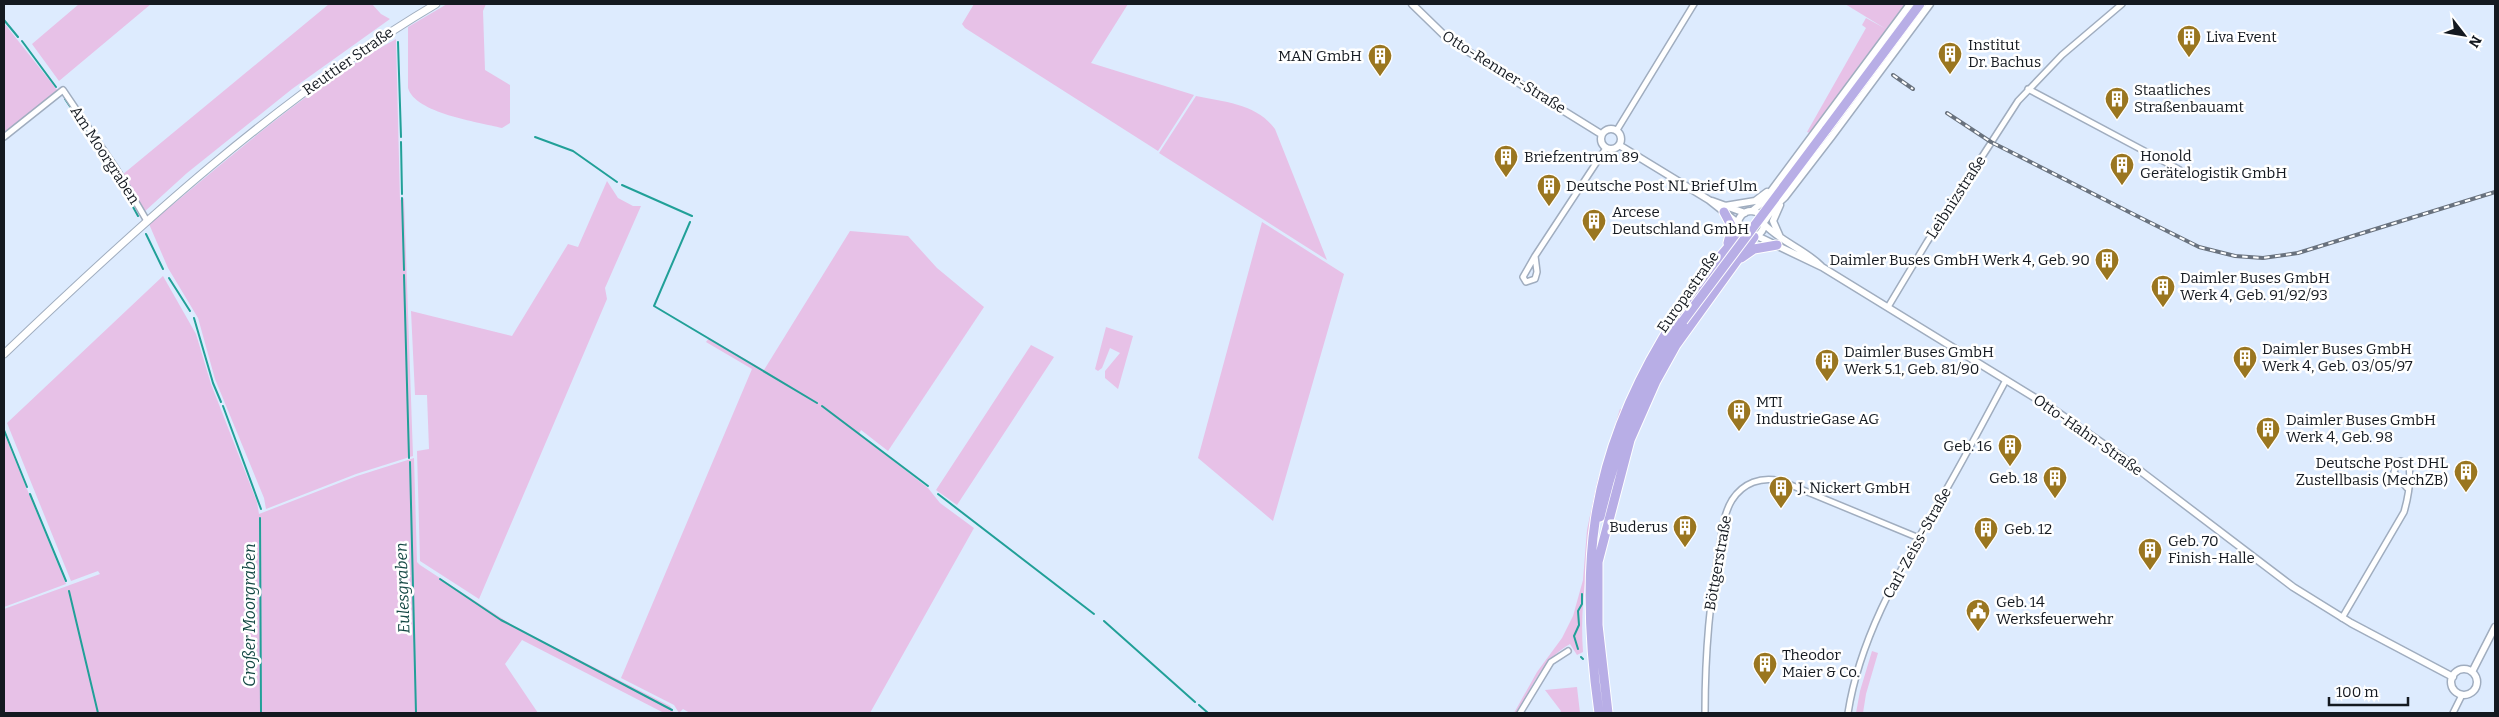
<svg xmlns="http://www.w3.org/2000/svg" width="2499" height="717" font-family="Bitter,serif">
<rect width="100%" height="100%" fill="#ddebfe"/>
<path fill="#e7c1e7" d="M79,4H151L59,81L32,44Z
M329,4H372L381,14L390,19L292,89L187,173L143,213L122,175Z
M447,4H486L483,11L485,70L510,85V123L502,128C478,122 415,113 408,88V27Z
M974,4H1128L1091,63L1194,95L1158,151L965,28L962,24Z
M1845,4H1905L1889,30L1810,133L1807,132L1866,28L1862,25L1866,18L1886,29Z
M4,23L58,91L4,133Z
M396,39L400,200L404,198L413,456L356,474L266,509L264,498L215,379L198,318L168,268L149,224C228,160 306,88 396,39Z
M1196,96C1225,102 1257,104 1275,129L1327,260L1159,153Z
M607,181L618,198L633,206H641L605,288L607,299L479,599L420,561L417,451L429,449L427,395H415L411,311L512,336L568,244L578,247Z
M1262,222L1344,274L1273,521L1198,458Z
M850,231L908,236L937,268L984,307L888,451L861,430L859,434L928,488L940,503L974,528L870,713H690L683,709L679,713L674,705L621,678L752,369L706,342L709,338L764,370Z
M163,276L196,334L211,384L257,502L259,514L357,476L414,458L417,562L420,565L515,627L670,706L674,713H664L522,640L505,664L538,713H4V609L100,574L98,571L71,581L7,423Z
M1106,327L1133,336L1118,389L1105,378V371L1120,353L1110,348L1102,368L1098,371L1095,369Z
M1031,345L1054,357L957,505L936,490Z
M1620,409L1623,410C1604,489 1577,572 1583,652L1577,655L1570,644C1543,659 1532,687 1517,713H1514L1537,672L1562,638L1573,616L1583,580L1587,530L1597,482Z
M4,433L66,584L4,607Z
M1872,651L1878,653L1866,694L1863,713H1856L1860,691Z
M1577,687L1580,713H1560L1561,711L1545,690Z"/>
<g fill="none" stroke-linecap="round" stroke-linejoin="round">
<path stroke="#21a098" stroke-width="2" d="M4,20L18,37
M22,41L56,87
M398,42L401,137
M65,99L112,169
M535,137L573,151L617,182
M401,142L402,194
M115,174L138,216
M622,185L692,216
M402,198L404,270
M690,222L654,306L817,403
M146,234L163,269
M404,275L409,458
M169,278L190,311
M194,318L213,383L221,402
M223,406L261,509
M822,406L928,486
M4,430L27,487
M410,462L416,713
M30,494L66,581
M938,494L1094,614
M260,518L261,713
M440,579L501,620L672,710
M69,591L98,713
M1104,621L1195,702
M1578,649L1574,636L1579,625L1578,611L1582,604V594
M1581,657L1583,659
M1199,705L1208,713"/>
<defs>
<path id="minor" d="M2028,89L2180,170
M1617,130L1694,4
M4,137L63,90L117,170L147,221
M1535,256L1523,277L1526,282L1535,279L1537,272L1535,256L1606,148
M1888,307L1927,242L2018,101L2062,55L2122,4
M2342,618L2404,512C2408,498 2411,480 2409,466L2401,461L2397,462L2394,472L2407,488
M1520,713L1551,662L1568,651
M1705,713C1705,656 1709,601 1720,545C1722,530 1724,513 1732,500C1743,483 1761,476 1781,481L1919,538
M1848,713C1860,635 1903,565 1942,497C1964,459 1985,419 2006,380
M2453,713L2462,695"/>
<path id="tertiary" d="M1412,4L1448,39L1601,134
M1601 139a10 10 0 1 1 20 0a10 10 0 1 1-20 0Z
M1619,145L1709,200L1738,223
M1712,201L1745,213
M1725,206L1755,201L1767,192
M1738 224a13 13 0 1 1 26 0a13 13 0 1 1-26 0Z
M1752,211L1763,202L1910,4
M1764,222L1774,207L1785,197L1832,136L1930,4
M1764,224C1781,242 1804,249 1821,266
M1757,236L1822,267L2050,407L2122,457L2293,587L2351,623L2453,677
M1780,237L1773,221L1780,205
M2451 682a13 13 0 1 1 26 0a13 13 0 1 1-26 0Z
M2472,672L2495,627"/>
<path id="secondary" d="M4,354C138,226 276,99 436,4"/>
<path id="trunk" d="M1826,130L1920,4
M1724,212L1732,227L1728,243
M1741,258L1754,249L1777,245
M1600,517C1616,448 1642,380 1683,321
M1599,713C1579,570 1588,464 1663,338C1680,310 1700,283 1720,257C1726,249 1736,240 1739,230
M1608,713L1598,625V562L1630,440L1656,381L1676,345L1754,237"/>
</defs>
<use href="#minor" stroke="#a0adbf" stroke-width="8"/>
<use href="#tertiary" stroke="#a0adbf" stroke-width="9"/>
<use href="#secondary" stroke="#a0adbf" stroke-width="9"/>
<use href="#trunk" stroke="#fff" stroke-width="11"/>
<use href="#minor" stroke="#fff" stroke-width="5"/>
<use href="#tertiary" stroke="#fff" stroke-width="6"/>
<use href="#secondary" stroke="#fff" stroke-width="7"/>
<use href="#trunk" stroke="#b8aee6" stroke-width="9"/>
<defs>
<path id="rail" d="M1893,75L1913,89
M1947,113L1991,142L2133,214L2199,247L2235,256L2263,258L2298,253L2495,192"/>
</defs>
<use href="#rail" stroke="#69727e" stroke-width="4"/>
<use href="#rail" stroke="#fff" stroke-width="2" stroke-dasharray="5.5" stroke-linecap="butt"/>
<defs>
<path id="trunk-bridge" d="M1683,321L1826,130"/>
</defs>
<use href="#trunk-bridge" stroke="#fff" stroke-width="11" stroke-linecap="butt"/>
<use href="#trunk-bridge" stroke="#b8aee6" stroke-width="9"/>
</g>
<defs>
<symbol id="building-pin" viewBox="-11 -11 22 30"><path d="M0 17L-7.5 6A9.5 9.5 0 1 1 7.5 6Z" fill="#9a7620" stroke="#fff"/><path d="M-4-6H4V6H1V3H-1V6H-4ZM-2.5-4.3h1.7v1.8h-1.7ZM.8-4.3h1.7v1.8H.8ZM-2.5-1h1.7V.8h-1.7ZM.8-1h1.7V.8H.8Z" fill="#fff"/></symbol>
<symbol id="civic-pin" viewBox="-11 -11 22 30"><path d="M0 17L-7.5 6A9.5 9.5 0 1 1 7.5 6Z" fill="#9a7620" stroke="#fff"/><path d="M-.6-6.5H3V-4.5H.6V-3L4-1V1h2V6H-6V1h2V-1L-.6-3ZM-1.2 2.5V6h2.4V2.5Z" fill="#fff"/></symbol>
</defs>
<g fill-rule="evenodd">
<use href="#building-pin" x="2175" y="23" width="28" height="38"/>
<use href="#building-pin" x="1936" y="40" width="28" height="38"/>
<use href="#building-pin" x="1366" y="42" width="28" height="38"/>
<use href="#building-pin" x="2103" y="85" width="28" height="38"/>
<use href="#building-pin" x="1492" y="143" width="28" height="38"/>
<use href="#building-pin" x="2108" y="151" width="28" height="38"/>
<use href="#building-pin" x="1535" y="172" width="28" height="38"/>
<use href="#building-pin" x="1580" y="207" width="28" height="38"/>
<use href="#building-pin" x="2093" y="246" width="28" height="38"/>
<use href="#building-pin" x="2149" y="273" width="28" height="38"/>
<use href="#building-pin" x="2231" y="344" width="28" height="38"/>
<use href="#building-pin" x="1813" y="347" width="28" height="38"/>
<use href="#building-pin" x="1725" y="397" width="28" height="38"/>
<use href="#building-pin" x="2254" y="415" width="28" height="38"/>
<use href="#building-pin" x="1996" y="432" width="28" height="38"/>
<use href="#building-pin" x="2452" y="458" width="28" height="38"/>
<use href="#building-pin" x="2041" y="464" width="28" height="38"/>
<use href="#building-pin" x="1767" y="474" width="28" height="38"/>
<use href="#building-pin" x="1671" y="513" width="28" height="38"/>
<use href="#building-pin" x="1972" y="515" width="28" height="38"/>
<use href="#building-pin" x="2136" y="536" width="28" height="38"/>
<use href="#civic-pin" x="1964" y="597" width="28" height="38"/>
<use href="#building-pin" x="1751" y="650" width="28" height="38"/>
</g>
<g text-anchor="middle" stroke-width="5" stroke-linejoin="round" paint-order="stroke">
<g font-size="15" fill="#141920" stroke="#fff" text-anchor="start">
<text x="2206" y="42">Liva Event</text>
<text x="1968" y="50">Institut<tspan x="1968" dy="17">Dr. Bachus</tspan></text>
<text x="1362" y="61" text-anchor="end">MAN GmbH</text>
<text x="2134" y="95">Staatliches<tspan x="2134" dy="17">Straßenbauamt</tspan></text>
<text x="2140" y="161">Honold<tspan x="2140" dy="17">Gerätelogistik GmbH</tspan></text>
<text x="1524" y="162">Briefzentrum 89</text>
<text x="1566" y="191">Deutsche Post NL Brief Ulm</text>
<text x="1612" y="217">Arcese<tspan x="1612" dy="17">Deutschland GmbH</tspan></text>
<text x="2090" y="265" text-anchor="end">Daimler Buses GmbH Werk 4, Geb. 90</text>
<text x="2180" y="283">Daimler Buses GmbH<tspan x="2180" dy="17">Werk 4, Geb. 91/92/93</tspan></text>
<text x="2262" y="354">Daimler Buses GmbH<tspan x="2262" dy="17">Werk 4, Geb. 03/05/97</tspan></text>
<text x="1844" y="357">Daimler Buses GmbH<tspan x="1844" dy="17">Werk 5.1, Geb. 81/90</tspan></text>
<text x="1756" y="407">MTI<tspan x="1756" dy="17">IndustrieGase AG</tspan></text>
<text x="2286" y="425">Daimler Buses GmbH<tspan x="2286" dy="17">Werk 4, Geb. 98</tspan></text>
<text x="1992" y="451" text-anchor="end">Geb. 16</text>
<text x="2448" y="468" text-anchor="end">Deutsche Post DHL<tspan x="2448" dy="17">Zustellbasis (MechZB)</tspan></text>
<text x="2038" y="483" text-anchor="end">Geb. 18</text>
<text x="1798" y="493">J. Nickert GmbH</text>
<text x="1668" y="532" text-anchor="end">Buderus</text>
<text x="2004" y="534">Geb. 12</text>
<text x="2168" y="546">Geb. 70<tspan x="2168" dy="17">Finish-Halle</tspan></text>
<text x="1996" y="607">Geb. 14<tspan x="1996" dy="17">Werksfeuerwehr</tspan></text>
<text x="1782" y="660">Theodor<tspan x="1782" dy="17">Maier &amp; Co.</tspan></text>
</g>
<g font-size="15" fill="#141920" stroke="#fff">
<text transform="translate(348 61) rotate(-35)" y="5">Reuttier Straße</text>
<text transform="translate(1504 72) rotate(32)" y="5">Otto-Renner-Straße</text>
<text transform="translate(105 155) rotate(57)" y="5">Am Moorgraben</text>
<text transform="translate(1956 197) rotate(-57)" y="5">Leibnizstraße</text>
<text transform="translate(1688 292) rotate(-55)" y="5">Europastraße</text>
<text transform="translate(2088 435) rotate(35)" y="5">Otto-Hahn-Straße</text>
<text transform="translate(1917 543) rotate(-61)" y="5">Carl-Zeiss-Straße</text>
<text transform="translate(1718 563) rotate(-80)" y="5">Böttgerstraße</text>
</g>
<g font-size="16" font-style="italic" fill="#144844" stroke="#fff">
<text transform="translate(402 588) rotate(-92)" y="6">Eulesgraben</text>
<text transform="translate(249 615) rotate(-90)" y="6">Großer Moorgraben</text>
</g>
</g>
<rect width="2499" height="717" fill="none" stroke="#141920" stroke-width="10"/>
<g transform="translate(2464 35) rotate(121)" stroke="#ffffff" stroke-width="4" paint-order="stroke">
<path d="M0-4L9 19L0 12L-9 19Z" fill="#141920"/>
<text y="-8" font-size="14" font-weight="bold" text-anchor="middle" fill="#141920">N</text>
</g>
<path d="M2329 697v8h79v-8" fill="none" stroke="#141920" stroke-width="2.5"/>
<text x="2336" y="697" font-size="15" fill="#141920" stroke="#ffffff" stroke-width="4" paint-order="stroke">100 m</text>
</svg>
